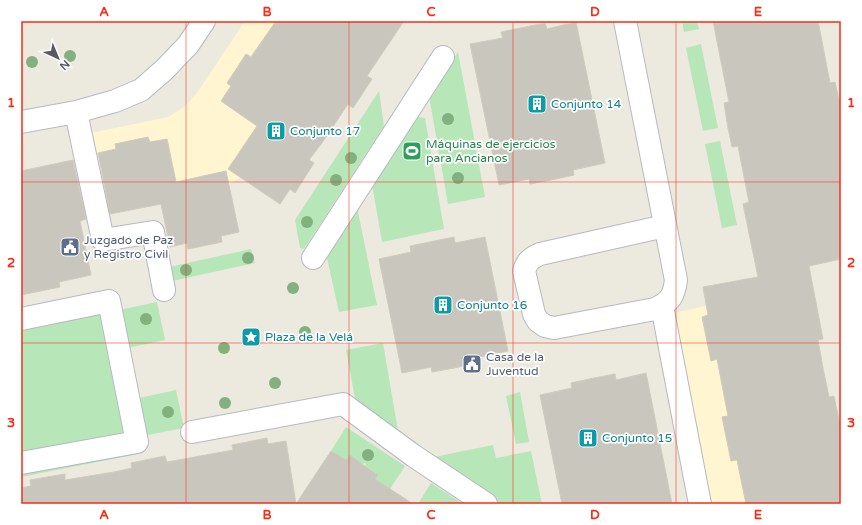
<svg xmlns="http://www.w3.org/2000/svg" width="862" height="525" font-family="'Varela Round',sans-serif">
<rect width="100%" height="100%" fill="#ece9de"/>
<path fill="#fff5d0" d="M245,21H366L270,159L207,198L153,184L94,198L81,135L168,117L184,107L197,93Z
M724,302L763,504H700L664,315Z"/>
<path fill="#b7e7b8" d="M682,21H697L699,29L684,32Z
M701,44L718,128L703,131L686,48Z
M458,52L485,197L448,204L429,96Z
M379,91L384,126L304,249L300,248L295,220Z
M417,117L425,118L444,229L382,242L372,184Z
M720,141L737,225L722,228L705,144Z
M357,207L377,305L339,312L327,258Z
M251,249L255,263L172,281L169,267Z
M109,301L138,454L21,477V319Z
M157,302L165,340L127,348L119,310Z
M383,343L398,431L355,398L346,350Z
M176,390L184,428L147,435L139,398Z
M520,392L529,442L516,444L506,396Z
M346,427L405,466L390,489L375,479L378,475L366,466L365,463L362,464L350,455L346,460L331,451Z
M493,445L496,458L531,451L542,504H501L434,457Z
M431,483L463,504H418Z"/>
<path fill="#c9c6bd" stroke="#d1cbbc" d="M276,21H404L367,76L372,79L353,108L348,104L324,140L309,160L314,163L295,193L290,189L280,204L228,169L257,126L221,101L231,86L227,83L246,54L251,57Z
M713,21H818L830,83L835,82L839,100L841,101V259L809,266L823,339L818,340L823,368L829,397L834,396L841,430V504H746L737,460L731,461L722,417L728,416L717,359L711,361L702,317L708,315L703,287L758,277L743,204L749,202L738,146L732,147L728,128L724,103L729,102Z
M576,22L605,163L573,170L574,175L551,180L530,184L529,179L499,185L470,44L503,38L501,32L545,23L547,29Z
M148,137L150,142L167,139L176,182L226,171L239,232L221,236L222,242L188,249L187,243L170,247L161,204L110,214L98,153L116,149L115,144Z
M73,160L86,219L80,221L91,275L59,282L60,287L21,295V171Z
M454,237L455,243L485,237L508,351L475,358L477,363L454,368L432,372L431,367L402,373L379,259L411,252L410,246Z
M646,373L672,504H562L540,395L572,388L571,383L594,378L615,374L616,380Z
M267,438L268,444L286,441L296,504L331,451L346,460L350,455L362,464L378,475L375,479L413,504H21V488L31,486L30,480L65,474V480L114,472L132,468L131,463L165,456L167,462L184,459L233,450L232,445Z"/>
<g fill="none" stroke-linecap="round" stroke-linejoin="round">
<defs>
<path id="street" d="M625,21L676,280C674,296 670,302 655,309L554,328L545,326L538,321L534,314L524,271C527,261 531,258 540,254L665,226
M76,112L103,240L153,232L164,290
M21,122L76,112L115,101L141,90L164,70L188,45L204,21
M313,258L443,57
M662,306L700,504
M21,319L109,301L137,442L21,463
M192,432L343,404L414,456L486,504"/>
</defs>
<use href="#street" stroke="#b6b9bf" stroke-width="24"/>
<use href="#street" stroke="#fff" stroke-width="22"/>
</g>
<g fill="#82b17f">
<circle cx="70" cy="56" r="6"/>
<circle cx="32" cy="62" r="6"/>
<circle cx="448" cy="119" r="6"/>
<circle cx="351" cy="158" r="6"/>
<circle cx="458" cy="178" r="6"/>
<circle cx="336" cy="180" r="6"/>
<circle cx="307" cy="222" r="6"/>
<circle cx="248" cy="258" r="6"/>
<circle cx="186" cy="270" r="6"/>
<circle cx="293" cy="288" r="6"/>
<circle cx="146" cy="319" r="6"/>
<circle cx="305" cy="332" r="6"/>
<circle cx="224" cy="348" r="6"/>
<circle cx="275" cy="383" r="6"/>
<circle cx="225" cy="403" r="6"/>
<circle cx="168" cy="412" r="6"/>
<circle cx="368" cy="455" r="6"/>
</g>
<path fill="none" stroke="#f92d17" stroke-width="1" stroke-opacity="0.55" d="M186,21V504M349,21V504M513,21V504M676,21V504M21,182H841M21,343H841"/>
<defs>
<symbol id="building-square" viewBox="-11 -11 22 22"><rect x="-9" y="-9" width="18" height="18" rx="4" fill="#0f9aa8" stroke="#fff"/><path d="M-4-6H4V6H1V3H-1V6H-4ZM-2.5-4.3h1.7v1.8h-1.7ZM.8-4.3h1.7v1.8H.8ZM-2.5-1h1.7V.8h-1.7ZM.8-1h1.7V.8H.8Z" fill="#fff"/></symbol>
<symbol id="stadium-square" viewBox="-11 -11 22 22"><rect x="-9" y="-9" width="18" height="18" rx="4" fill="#2e9e5b" stroke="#fff"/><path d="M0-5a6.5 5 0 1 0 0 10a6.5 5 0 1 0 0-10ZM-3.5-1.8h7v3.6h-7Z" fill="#fff"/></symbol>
<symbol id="civic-square" viewBox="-11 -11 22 22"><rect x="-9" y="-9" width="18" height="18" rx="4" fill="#5c6f8a" stroke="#fff"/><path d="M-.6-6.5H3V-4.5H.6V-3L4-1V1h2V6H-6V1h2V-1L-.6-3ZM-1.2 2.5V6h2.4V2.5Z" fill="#fff"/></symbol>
<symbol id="sight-square" viewBox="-11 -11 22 22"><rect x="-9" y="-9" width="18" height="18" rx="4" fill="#0f9aa8" stroke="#fff"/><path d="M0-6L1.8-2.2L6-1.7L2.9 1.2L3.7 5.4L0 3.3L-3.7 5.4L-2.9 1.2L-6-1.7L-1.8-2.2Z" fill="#fff"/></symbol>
</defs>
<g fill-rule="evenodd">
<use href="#building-square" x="526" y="93" width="22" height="22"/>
<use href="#building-square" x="265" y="120" width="22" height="22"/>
<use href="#stadium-square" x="401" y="140" width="22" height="22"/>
<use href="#civic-square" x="59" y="236" width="22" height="22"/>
<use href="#building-square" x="432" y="294" width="22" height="22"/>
<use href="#sight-square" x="240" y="326" width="22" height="22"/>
<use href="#civic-square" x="461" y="353" width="22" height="22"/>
<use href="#building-square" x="577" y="427" width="22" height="22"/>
</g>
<g text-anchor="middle" stroke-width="3.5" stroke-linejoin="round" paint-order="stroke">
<g font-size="12" fill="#0d838f" stroke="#fff" text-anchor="start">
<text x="551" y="108">Conjunto 14</text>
<text x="290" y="135">Conjunto 17</text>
<text x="457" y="309">Conjunto 16</text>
<text x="265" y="341">Plaza de la Velá</text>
<text x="602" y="442">Conjunto 15</text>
</g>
<g font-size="12" fill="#27864d" stroke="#fff" text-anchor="start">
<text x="426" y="148">Máquinas de ejercicios<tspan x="426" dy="14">para Ancianos</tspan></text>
</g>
<g font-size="12" fill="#4e5e75" stroke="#fff" text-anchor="start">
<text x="84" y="244">Juzgado de Paz<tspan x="84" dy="14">y Registro Civil</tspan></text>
<text x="486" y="361">Casa de la<tspan x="486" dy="14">Juventud</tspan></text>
</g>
</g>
<rect width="862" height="525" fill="none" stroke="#ffffff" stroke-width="44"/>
<g transform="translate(58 58) rotate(136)" stroke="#ffffff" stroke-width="3" paint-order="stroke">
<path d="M0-3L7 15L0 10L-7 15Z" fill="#575b61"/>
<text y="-6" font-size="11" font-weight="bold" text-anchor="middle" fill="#575b61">N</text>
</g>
<rect x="22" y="22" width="818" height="481" fill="none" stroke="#f92d17" stroke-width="1.5"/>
<g font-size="13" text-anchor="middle" font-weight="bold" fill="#f92d17">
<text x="104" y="16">A</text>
<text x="267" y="16">B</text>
<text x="431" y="16">C</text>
<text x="595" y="16">D</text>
<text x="758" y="16">E</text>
<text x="11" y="107">1</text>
<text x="851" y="107">1</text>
<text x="11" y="267">2</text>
<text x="851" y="267">2</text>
<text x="11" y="427">3</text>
<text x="851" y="427">3</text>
<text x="104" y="519">A</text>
<text x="267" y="519">B</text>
<text x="431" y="519">C</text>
<text x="595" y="519">D</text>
<text x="758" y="519">E</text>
</g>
</svg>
